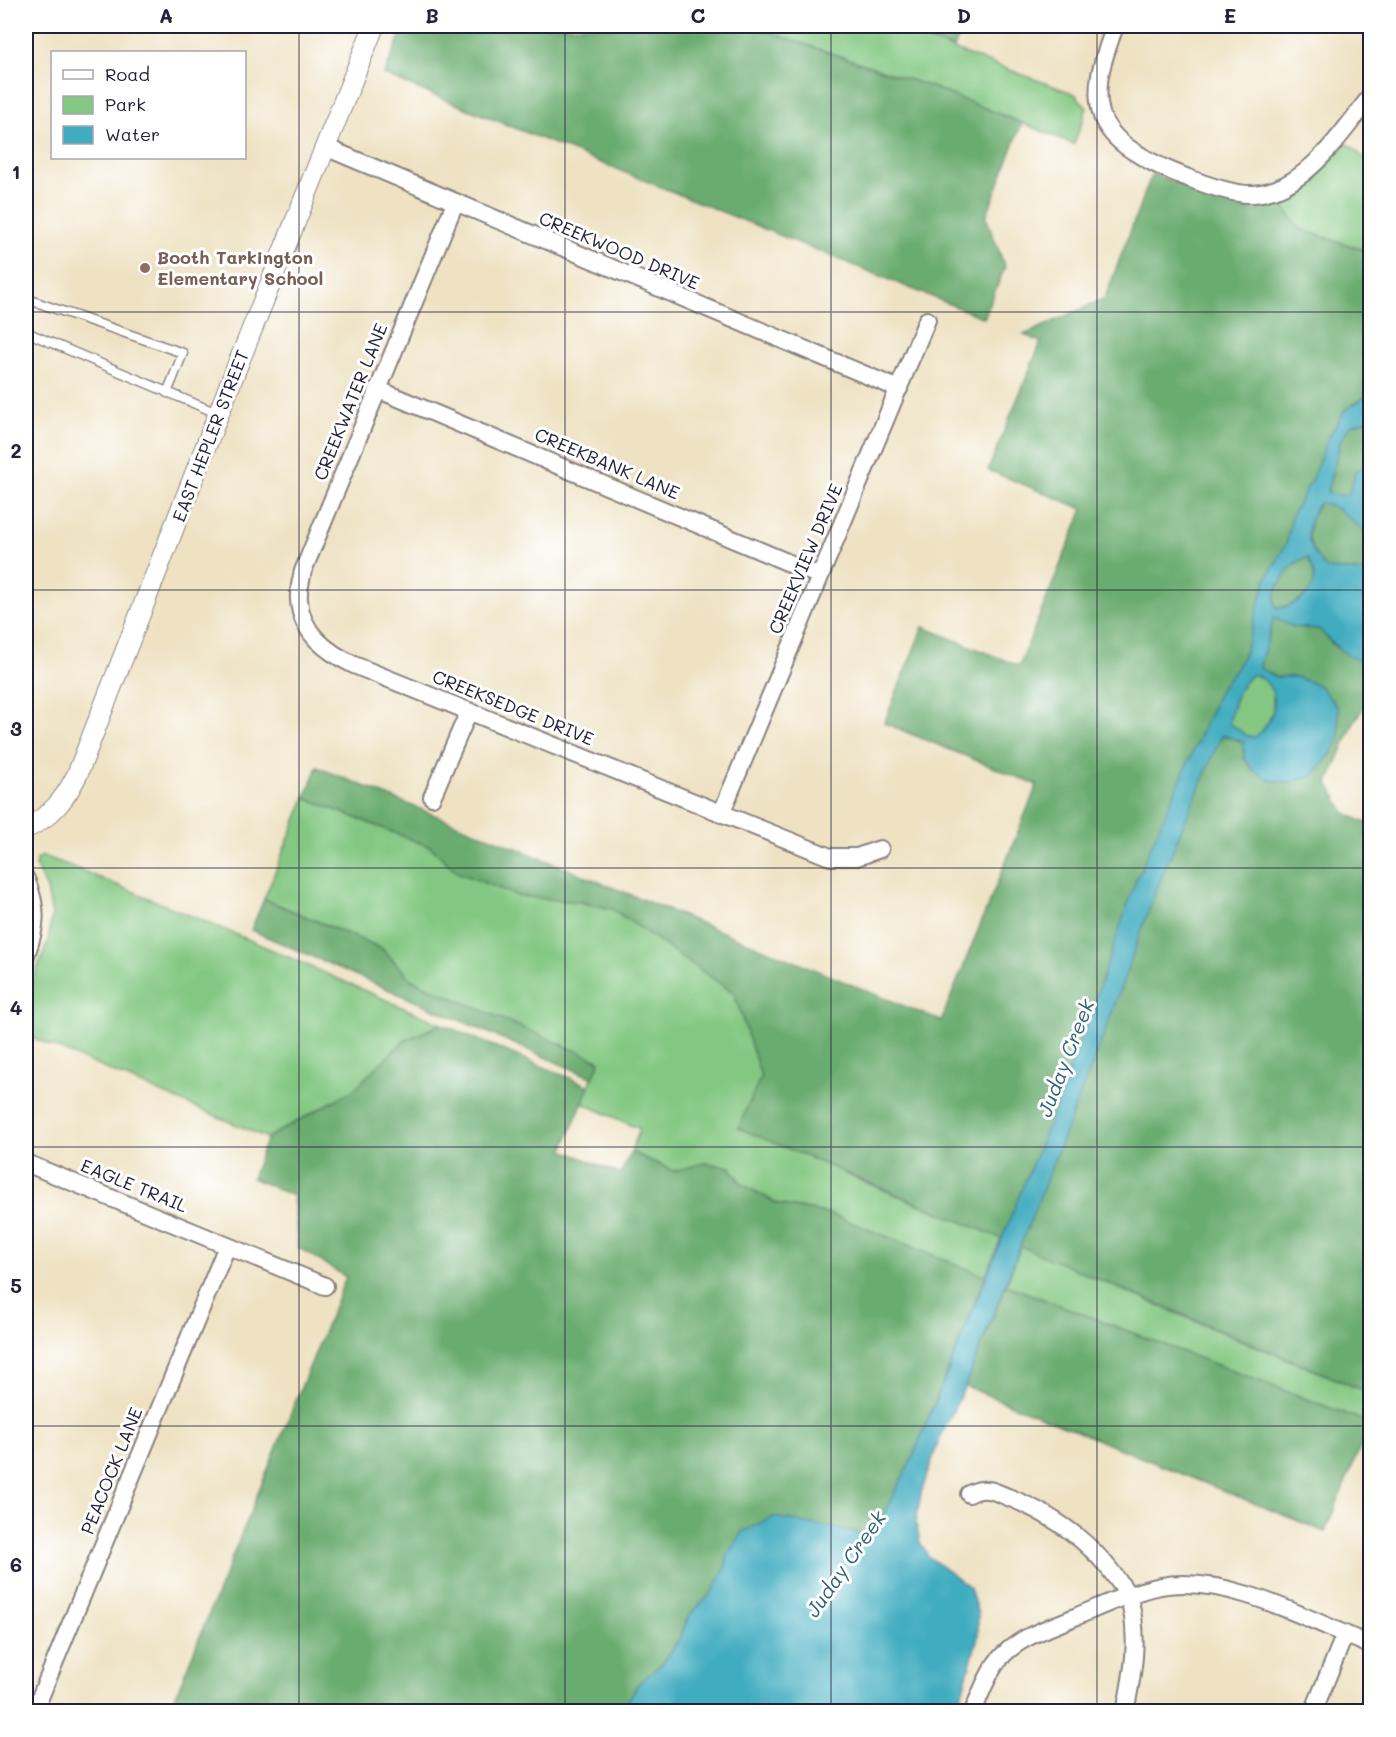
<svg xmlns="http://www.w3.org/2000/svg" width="1396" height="1737" font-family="Mali,sans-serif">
<rect width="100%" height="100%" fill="#fff"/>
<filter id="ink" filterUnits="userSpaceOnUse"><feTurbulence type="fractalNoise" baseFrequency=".0167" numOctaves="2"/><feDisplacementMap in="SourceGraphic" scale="12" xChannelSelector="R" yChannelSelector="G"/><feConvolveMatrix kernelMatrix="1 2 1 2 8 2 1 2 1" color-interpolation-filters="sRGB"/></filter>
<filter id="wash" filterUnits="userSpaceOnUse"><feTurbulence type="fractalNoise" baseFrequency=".008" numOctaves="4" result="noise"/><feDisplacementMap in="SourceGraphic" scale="24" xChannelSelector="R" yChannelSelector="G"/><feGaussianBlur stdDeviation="1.35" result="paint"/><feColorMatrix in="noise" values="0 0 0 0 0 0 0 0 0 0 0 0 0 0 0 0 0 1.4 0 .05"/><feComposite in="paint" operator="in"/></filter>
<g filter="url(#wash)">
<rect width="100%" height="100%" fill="#eee2c3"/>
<path fill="#83c782" stroke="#52745e" stroke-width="1.5" d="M751,26H890L1075,94L1087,108L1074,144L937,89Z
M1346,142L1370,163V252L1299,229L1282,205C1310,186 1326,168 1346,142Z
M1253,674L1265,679L1273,693V711L1267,726L1255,737L1248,736L1229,723C1233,705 1237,686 1253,674Z
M305,798L431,847L458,872L518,896L580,902L612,909L734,993L761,1076L845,1174L1001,1238L985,1276L830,1214L778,1204L742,1184L730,1167L705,1163L674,1171L631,1152L640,1129L582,1103L599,1061L412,980L381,948L264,899Z
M43,856L76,868L247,939L441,1024L404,1041L352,1091L267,1138L26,1035V997L48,941L52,915L47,889L35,865L37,859Z
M1021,1246L1199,1323L1370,1393V1423L1006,1285Z"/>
<path fill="#6aac70" stroke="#466756" stroke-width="1.5" d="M404,26H751L937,89L1022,123L986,217L1005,267L984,318L384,75Z
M890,26H963L954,48Z
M1152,174L1256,210L1282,205L1300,229L1370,252V394L1345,410L1311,481L1292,515L1287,542L1266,580L1245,652L1236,669L1221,688L1223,735L1244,742L1253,770L1297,677H1276L1259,668L1274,618L1294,627L1319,629L1335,647L1366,664L1370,660V697L1354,722L1328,783L1345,813L1370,825V1393L738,1128L761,1076L734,993L612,909L580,902L518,896L457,872L431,847L305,798L317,767L941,1021L1037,785L884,723L923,627L1019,666L1083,509L988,470L1041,342L1024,335L1105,298Z
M1370,419V462L1355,472L1349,494L1341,496L1327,492L1341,439L1351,425Z
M1319,503C1342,504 1352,524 1370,534V576L1367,572L1326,569C1306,545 1303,531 1319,503Z
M1309,558C1311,565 1316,574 1314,582C1310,598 1291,608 1276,608C1270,590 1291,559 1309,558Z
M264,899L381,948L412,980L600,1061L593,1078L251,930Z
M441,1024L589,1086L563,1150L620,1174L631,1152L674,1171L705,1163L730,1167L742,1184L778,1204L830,1214L985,1276L913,1457L882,1517L867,1534L773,1517L728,1555L725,1568L713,1591L688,1617L680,1638L663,1663L639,1683L621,1711L169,1712L346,1277L298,1247L293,1196L252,1178L267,1138L352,1091L404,1041Z
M1006,1285L1370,1423L1325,1532L965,1386Z"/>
<path fill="#40acbf" stroke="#31677d" stroke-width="1.5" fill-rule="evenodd" d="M1370,394V419L1351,425L1341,439L1327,492L1341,496L1349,494L1355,472L1370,462V534C1352,524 1342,505 1319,503C1302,531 1306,545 1326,569L1367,572L1370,576V660L1366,664C1344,655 1334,646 1319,629L1294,627L1274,618L1259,668L1276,677H1297L1320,686L1338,708L1339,736L1331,754L1312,776L1292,782L1271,781L1253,770L1244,758V742L1223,735L1217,745L1154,895L1108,1024L965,1386L938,1443L921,1493L916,1523L920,1542L928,1556L970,1588L978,1614V1637L957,1711H621L639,1683L663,1663L680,1638L688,1617L713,1591L725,1568L728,1555L742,1532L773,1517L867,1534L882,1517L913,1457L1059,1098L1091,1012L1136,880L1221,688L1236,669L1245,652L1266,580L1287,542L1292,515L1311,481L1329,437L1345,410ZM1308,558C1311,565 1316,573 1314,582C1310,598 1291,608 1276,608C1270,591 1291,559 1308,558ZM1253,674C1284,687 1277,718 1255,737L1248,736L1229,723C1233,705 1237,685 1253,674Z"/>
</g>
<g filter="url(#ink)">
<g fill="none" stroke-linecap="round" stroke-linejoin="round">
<defs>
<path id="service" d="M26,311L30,300L183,353L167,393
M26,332L219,414"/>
<path id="minor" d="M1115,26C1105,55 1091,87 1103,119C1110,134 1124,146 1138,154C1161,169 1227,196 1254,194C1264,193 1276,190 1285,185C1318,169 1348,125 1370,97
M325,147L899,389
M455,203L303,571C301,580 298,591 299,600C301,633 327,652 354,665L830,857H857L880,849
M377,389L820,576
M432,797L469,711
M721,814L927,320
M26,879C38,908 37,926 26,955
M26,1163L325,1286
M969,1494C975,1491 980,1489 987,1490C994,1490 1002,1495 1008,1497C1051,1514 1090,1541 1117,1579C1121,1585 1127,1591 1129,1598C1140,1637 1133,1673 1125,1712
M34,1712L227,1246
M973,1712C980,1695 986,1677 997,1662C1015,1638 1049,1628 1075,1617C1104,1605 1131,1592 1161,1586C1228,1574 1309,1620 1370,1645
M1313,1712L1345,1634"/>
<path id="tertiary" d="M26,828C51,817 65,799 77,775L238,364L374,26"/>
</defs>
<use href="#service" stroke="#88827f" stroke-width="11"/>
<use href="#minor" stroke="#88827f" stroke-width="20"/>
<use href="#tertiary" stroke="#88827f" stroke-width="22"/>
<use href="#service" stroke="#fff" stroke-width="8"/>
<use href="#minor" stroke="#fff" stroke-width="16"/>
<use href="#tertiary" stroke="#fff" stroke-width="20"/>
</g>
</g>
<path fill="none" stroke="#22223b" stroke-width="1.5" stroke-opacity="0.55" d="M299,26V1712M565,26V1712M831,26V1712M1097,26V1712M26,312H1370M26,590H1370M26,868H1370M26,1147H1370M26,1426H1370"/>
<circle fill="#8d6e63" stroke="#fff" stroke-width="2" cx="145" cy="268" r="6"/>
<g text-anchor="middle" stroke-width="6" stroke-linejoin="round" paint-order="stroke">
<g font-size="18" fill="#22223b" stroke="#fff">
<text transform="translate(619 251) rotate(23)" y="6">CREEKWOOD DRIVE</text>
<text transform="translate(351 402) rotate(-68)" y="6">CREEKWATER LANE</text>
<text transform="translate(211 436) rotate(-69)" y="6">EAST HEPLER STREET</text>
<text transform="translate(607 464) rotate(23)" y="6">CREEKBANK LANE</text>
<text transform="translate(806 559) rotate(-67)" y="6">CREEKVIEW DRIVE</text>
<text transform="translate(513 708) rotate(22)" y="6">CREEKSEDGE DRIVE</text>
<text transform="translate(134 1186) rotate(22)" y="6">EAGLE TRAIL</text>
<text transform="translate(112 1471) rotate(-68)" y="6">PEACOCK LANE</text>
</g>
<g font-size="18" font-weight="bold" fill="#785e54" stroke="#fff" text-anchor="start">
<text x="157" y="264">Booth Tarkington<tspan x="157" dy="21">Elementary School</tspan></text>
</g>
<g font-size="20" font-style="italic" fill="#306076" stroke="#fff">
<text transform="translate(1066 1058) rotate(-69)" y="7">Juday Creek</text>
<text transform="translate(846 1564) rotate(-55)" y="7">Juday Creek</text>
</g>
</g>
<rect width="1396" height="1737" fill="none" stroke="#fff" stroke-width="66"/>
<rect x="51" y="51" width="195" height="108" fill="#ffffff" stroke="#a7a7b1" stroke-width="1.5"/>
<rect x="63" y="70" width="30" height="9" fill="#ffffff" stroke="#a7a7b1" stroke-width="1.5"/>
<text x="105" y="81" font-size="18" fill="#22223b">Road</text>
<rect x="63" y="96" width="30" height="18" fill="#83c782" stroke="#a7a7b1" stroke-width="1.5"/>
<text x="105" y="111" font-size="18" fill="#22223b">Park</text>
<rect x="63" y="126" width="30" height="18" fill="#40acbf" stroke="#a7a7b1" stroke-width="1.5"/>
<text x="105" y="141" font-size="18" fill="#22223b">Water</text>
<rect x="33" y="33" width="1330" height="1671" fill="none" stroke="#22223b" stroke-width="2"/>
<g font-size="20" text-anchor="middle" font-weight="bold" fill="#22223b">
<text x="166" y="23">A</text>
<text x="432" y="23">B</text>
<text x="698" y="23">C</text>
<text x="964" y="23">D</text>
<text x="1230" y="23">E</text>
<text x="16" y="179">1</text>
<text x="16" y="458">2</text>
<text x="16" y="736">3</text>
<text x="16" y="1015">4</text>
<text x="16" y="1293">5</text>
<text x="16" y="1572">6</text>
</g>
</svg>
